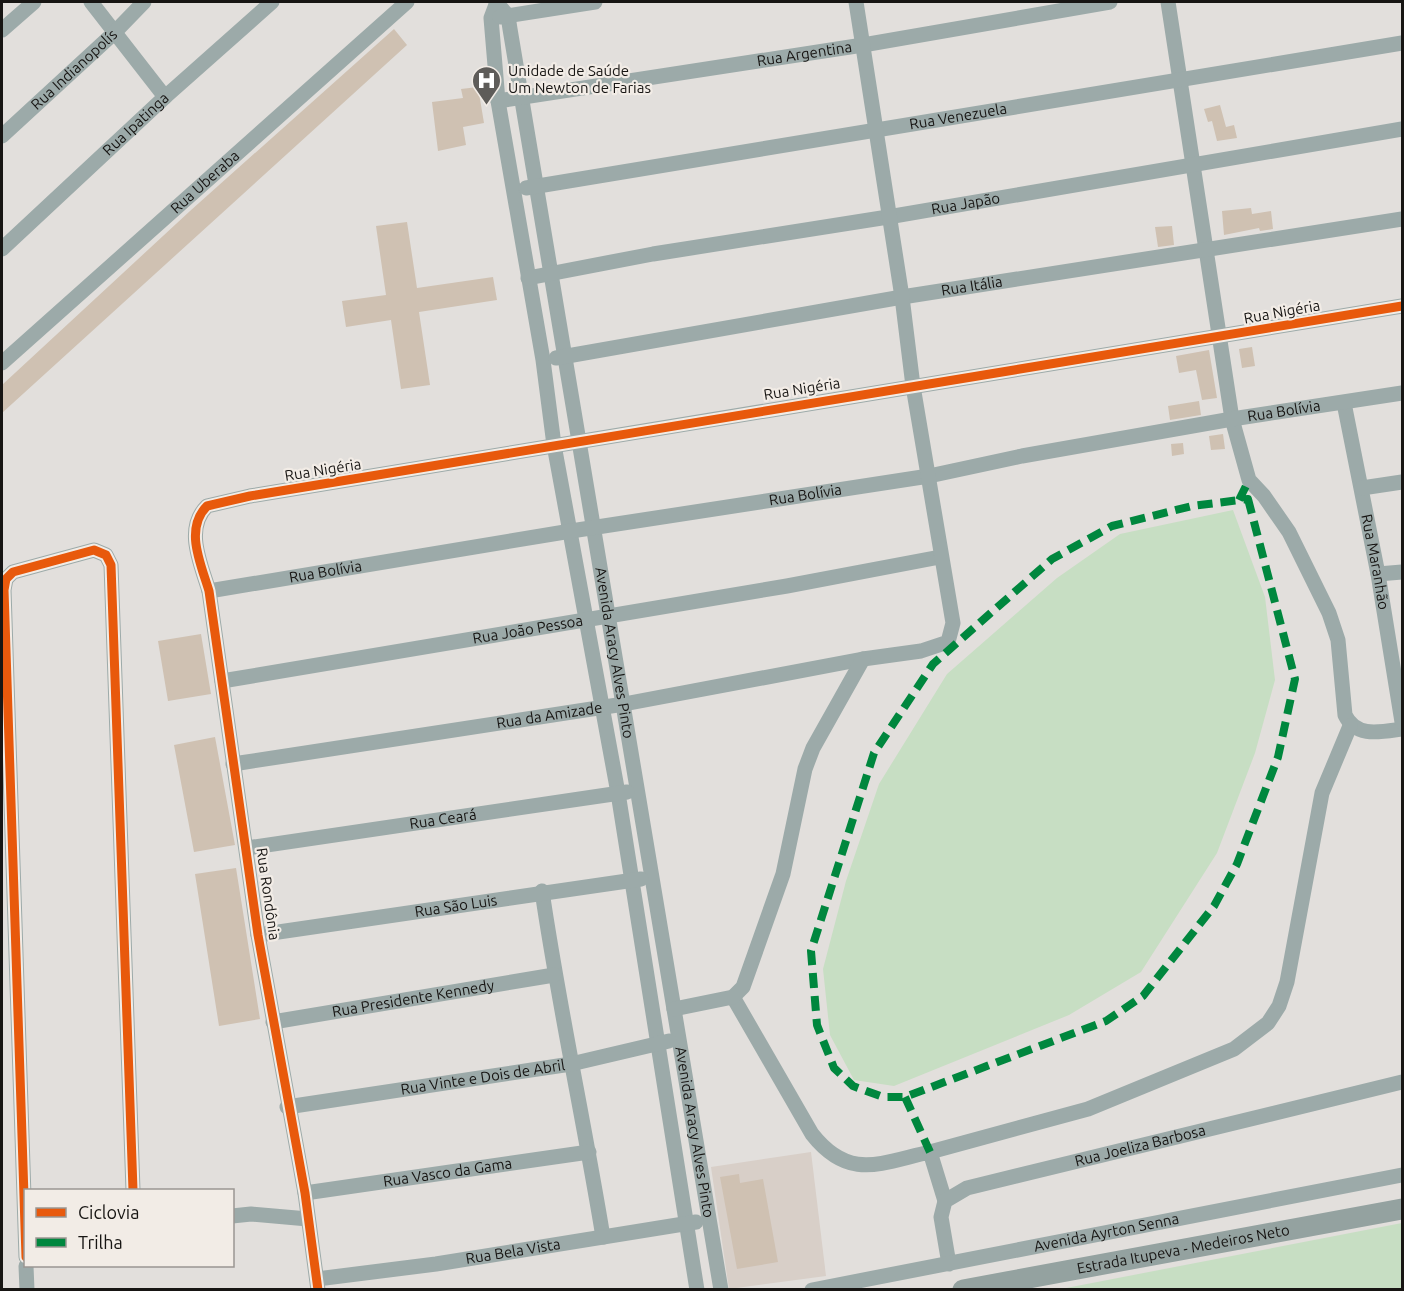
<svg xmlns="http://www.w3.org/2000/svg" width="1404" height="1291" font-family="Ubuntu,sans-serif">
<rect width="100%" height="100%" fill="#e2dfdc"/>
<path fill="#d8cfc8" d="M811,1152L826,1276L729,1289L711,1167Z"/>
<path fill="#c7dec3" d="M1233,510L1265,597L1275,680L1255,753L1217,853L1141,972L1069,1015L894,1086L854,1080L830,1035L823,969L846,881L879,784L947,674L1057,578L1120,534Z
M1402,1223V1289H1061Z"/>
<path fill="#cfc1b2" d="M394,29L407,45L2,413V385L190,211Z
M478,87L484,123L463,127L466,145L438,151L432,102L463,98L461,89Z
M1220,105L1226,127L1234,125L1237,138L1217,141L1212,121L1208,122L1204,109Z
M1251,208L1252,214L1271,211L1273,229L1260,231L1259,228L1224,235L1222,211Z
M407,222L417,288L493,277L497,300L419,312L430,385L401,389L391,320L346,327L342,301L386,295L376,226Z
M1172,226L1174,245L1158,247L1155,227Z
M1252,347L1255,366L1242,368L1239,349Z
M1209,350L1217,398L1202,400L1196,370L1179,373L1176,356Z
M1199,401L1201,415L1170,420L1168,406Z
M1223,434L1225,449L1211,450L1209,436Z
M1183,443L1184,454L1172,456L1171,444Z
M201,634L211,694L168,701L158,641Z
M215,737L235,845L194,852L174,745Z
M236,868L260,1019L219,1026L195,874Z
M739,1174L740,1183L763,1179L778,1262L737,1269L720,1177Z"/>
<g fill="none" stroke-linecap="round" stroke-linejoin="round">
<g stroke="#9caaa9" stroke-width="15">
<path d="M91,2L165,97"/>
<path id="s1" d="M496,2L508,16L510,29L721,1290"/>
<path d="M497,2L491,18L498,101L543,360L554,445L618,793L697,1290"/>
<path d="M1168,2L1232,419L1249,480L1264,496L1289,532L1329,613L1338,640L1345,715C1356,738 1380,732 1402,729"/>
<path d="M500,17L595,2"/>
<path d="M2,30L34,2"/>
<path id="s2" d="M498,101L863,45L1110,2"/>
<path id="s3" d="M2,136L114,33L144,2"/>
<path id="s4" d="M526,188L1402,43"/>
<path id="s5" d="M2,249L165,97L272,2"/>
<path id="s6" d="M528,278L653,254L888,217L1402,129"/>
<path id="s7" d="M556,358L902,297L1402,219"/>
<path id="s8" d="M2,363L407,2"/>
<path id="s9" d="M1344,403L1378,574L1402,722"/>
<path d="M1362,488L1402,482"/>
<path d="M1378,574L1402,572"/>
<path id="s10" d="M209,591L571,531L929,476L1022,456L1232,419L1402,393"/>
<path id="s11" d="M222,681L787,586L940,557"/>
<path id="s12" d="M233,764L624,704L863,659L921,651L948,642L953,623L913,386L902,297L856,2"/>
<path id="s13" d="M247,848L627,792"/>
<path d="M542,891C559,1007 584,1121 603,1237"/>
<path id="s14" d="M258,935L641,879"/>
<path d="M733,997L812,1134C849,1181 880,1163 930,1152L945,1201"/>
<path d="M674,1009L733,997L743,987L783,874L805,769L813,748L863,659"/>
<path id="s15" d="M273,1022L554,975"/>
<path id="s16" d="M287,1107L571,1064L669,1041"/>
<path d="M930,1152L1088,1109L1234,1049L1268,1023L1279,1006L1287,982L1322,793L1350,726"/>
<path id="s17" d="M305,1193L589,1152"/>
<path d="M232,1216L251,1214L308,1219"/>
<path d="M26,1257L4,590L6,579L13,572L94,550L106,555L111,565L133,1190"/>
<path id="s18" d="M949,1264L941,1217L945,1201L967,1188L1402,1082"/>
<path d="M26,1266L27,1290"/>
<path id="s19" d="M317,1279L436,1264L696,1222"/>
<path d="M318,1290L305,1193L258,935L209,591C201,564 184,529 207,506L250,496L1402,306"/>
<path id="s20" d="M812,1290L1402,1175"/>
</g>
<path stroke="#94a2a0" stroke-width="21" id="s21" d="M963,1290L1402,1209"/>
<path stroke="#00873e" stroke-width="8" stroke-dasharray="15 8" stroke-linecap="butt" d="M1248,499L1295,679L1278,757L1237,864L1214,906L1143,996L1106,1021L905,1097H883L853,1086L834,1068L817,1025L811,951L874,753L933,664L1052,559L1112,526L1192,506Z
M1239,500L1249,480
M905,1097L930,1152"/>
<defs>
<path id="cycleway" d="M26,1257L4,590L6,579L13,572L94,550L106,555L111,565L133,1190
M318,1290L305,1193L258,935L209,591C201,564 184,529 207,506L250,496L1402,306"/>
</defs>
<use href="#cycleway" stroke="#f2ece6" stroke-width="13"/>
<use href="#cycleway" stroke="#e8590c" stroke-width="9"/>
</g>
<defs>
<symbol id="hospital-pin" viewBox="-11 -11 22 30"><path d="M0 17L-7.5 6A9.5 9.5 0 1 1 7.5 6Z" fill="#5e5c59" stroke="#f2ece6"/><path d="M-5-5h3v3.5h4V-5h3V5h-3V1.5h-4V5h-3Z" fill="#fff"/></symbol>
</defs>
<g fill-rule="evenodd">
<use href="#hospital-pin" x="470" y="64" width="33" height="45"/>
</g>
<g text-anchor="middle" stroke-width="4.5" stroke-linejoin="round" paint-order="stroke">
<g font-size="15" fill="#171513" stroke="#f2ece6">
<text dy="5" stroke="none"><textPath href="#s2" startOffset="310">Rua Argentina</textPath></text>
<text dy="5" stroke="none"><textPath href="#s3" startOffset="98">Rua Indianopolís</textPath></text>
<text dy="5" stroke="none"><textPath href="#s4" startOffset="438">Rua Venezuela</textPath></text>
<text dy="5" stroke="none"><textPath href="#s5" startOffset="183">Rua Ipatinga</textPath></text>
<text dy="5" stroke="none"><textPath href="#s8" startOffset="272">Rua Uberaba</textPath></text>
<text dy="5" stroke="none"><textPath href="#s6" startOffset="444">Rua Japão</textPath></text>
<text dy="5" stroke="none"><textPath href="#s7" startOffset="422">Rua Itália</textPath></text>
<text transform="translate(1282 312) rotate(-10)" y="5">Rua Nigéria</text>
<text transform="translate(802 389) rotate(-9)" y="5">Rua Nigéria</text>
<text dy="5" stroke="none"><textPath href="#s10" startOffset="1090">Rua Bolívia</textPath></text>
<text transform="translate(323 470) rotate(-9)" y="5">Rua Nigéria</text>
<text dy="5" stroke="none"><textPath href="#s10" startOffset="604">Rua Bolívia</textPath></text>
<text dy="5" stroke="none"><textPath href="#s9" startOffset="162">Rua Maranhão</textPath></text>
<text dy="5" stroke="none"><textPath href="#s10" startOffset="118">Rua Bolívia</textPath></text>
<text dy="5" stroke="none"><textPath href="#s11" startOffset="310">Rua João Pessoa</textPath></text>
<text dy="5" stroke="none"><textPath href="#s1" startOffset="664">Avenida Aracy Alves Pinto</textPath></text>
<text dy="5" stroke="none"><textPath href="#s12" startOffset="320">Rua da Amizade</textPath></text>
<text dy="5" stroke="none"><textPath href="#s13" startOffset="198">Rua Ceará</textPath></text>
<text transform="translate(268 894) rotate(82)" y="5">Rua Rondônia</text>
<text dy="5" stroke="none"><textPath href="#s14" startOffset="200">Rua São Luis</textPath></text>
<text dy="5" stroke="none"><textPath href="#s15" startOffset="142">Rua Presidente Kennedy</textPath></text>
<text dy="5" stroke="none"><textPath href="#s16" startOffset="198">Rua Vinte e Dois de Abril</textPath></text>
<text dy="5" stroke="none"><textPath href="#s1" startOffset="1150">Avenida Aracy Alves Pinto</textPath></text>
<text dy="5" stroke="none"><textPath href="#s18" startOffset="268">Rua Joeliza Barbosa</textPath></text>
<text dy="5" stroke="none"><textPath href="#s17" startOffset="144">Rua Vasco da Gama</textPath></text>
<text dy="5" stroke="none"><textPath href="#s20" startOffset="300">Avenida Ayrton Senna</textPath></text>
<text dy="5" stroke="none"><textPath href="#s21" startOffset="224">Estrada Itupeva - Medeiros Neto</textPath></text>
<text dy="5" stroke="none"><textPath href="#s19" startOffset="198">Rua Bela Vista</textPath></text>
</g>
<g font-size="15" fill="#171513" stroke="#f2ece6" text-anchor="start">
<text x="508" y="76">Unidade de Saúde<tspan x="508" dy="17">Um Newton de Farias</tspan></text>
</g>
</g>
<rect width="1404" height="1291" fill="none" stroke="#171513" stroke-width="6"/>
<rect x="24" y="1189" width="210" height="78" fill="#f2ece6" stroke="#9a9692" stroke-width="1.5"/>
<rect x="36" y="1208" width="30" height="9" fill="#e8590c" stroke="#9a9692" stroke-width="1.5"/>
<text x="78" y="1219" font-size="18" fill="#171513">Ciclovia</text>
<rect x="36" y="1238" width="30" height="9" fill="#00873e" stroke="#9a9692" stroke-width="1.5"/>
<text x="78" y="1249" font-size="18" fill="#171513">Trilha</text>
</svg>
